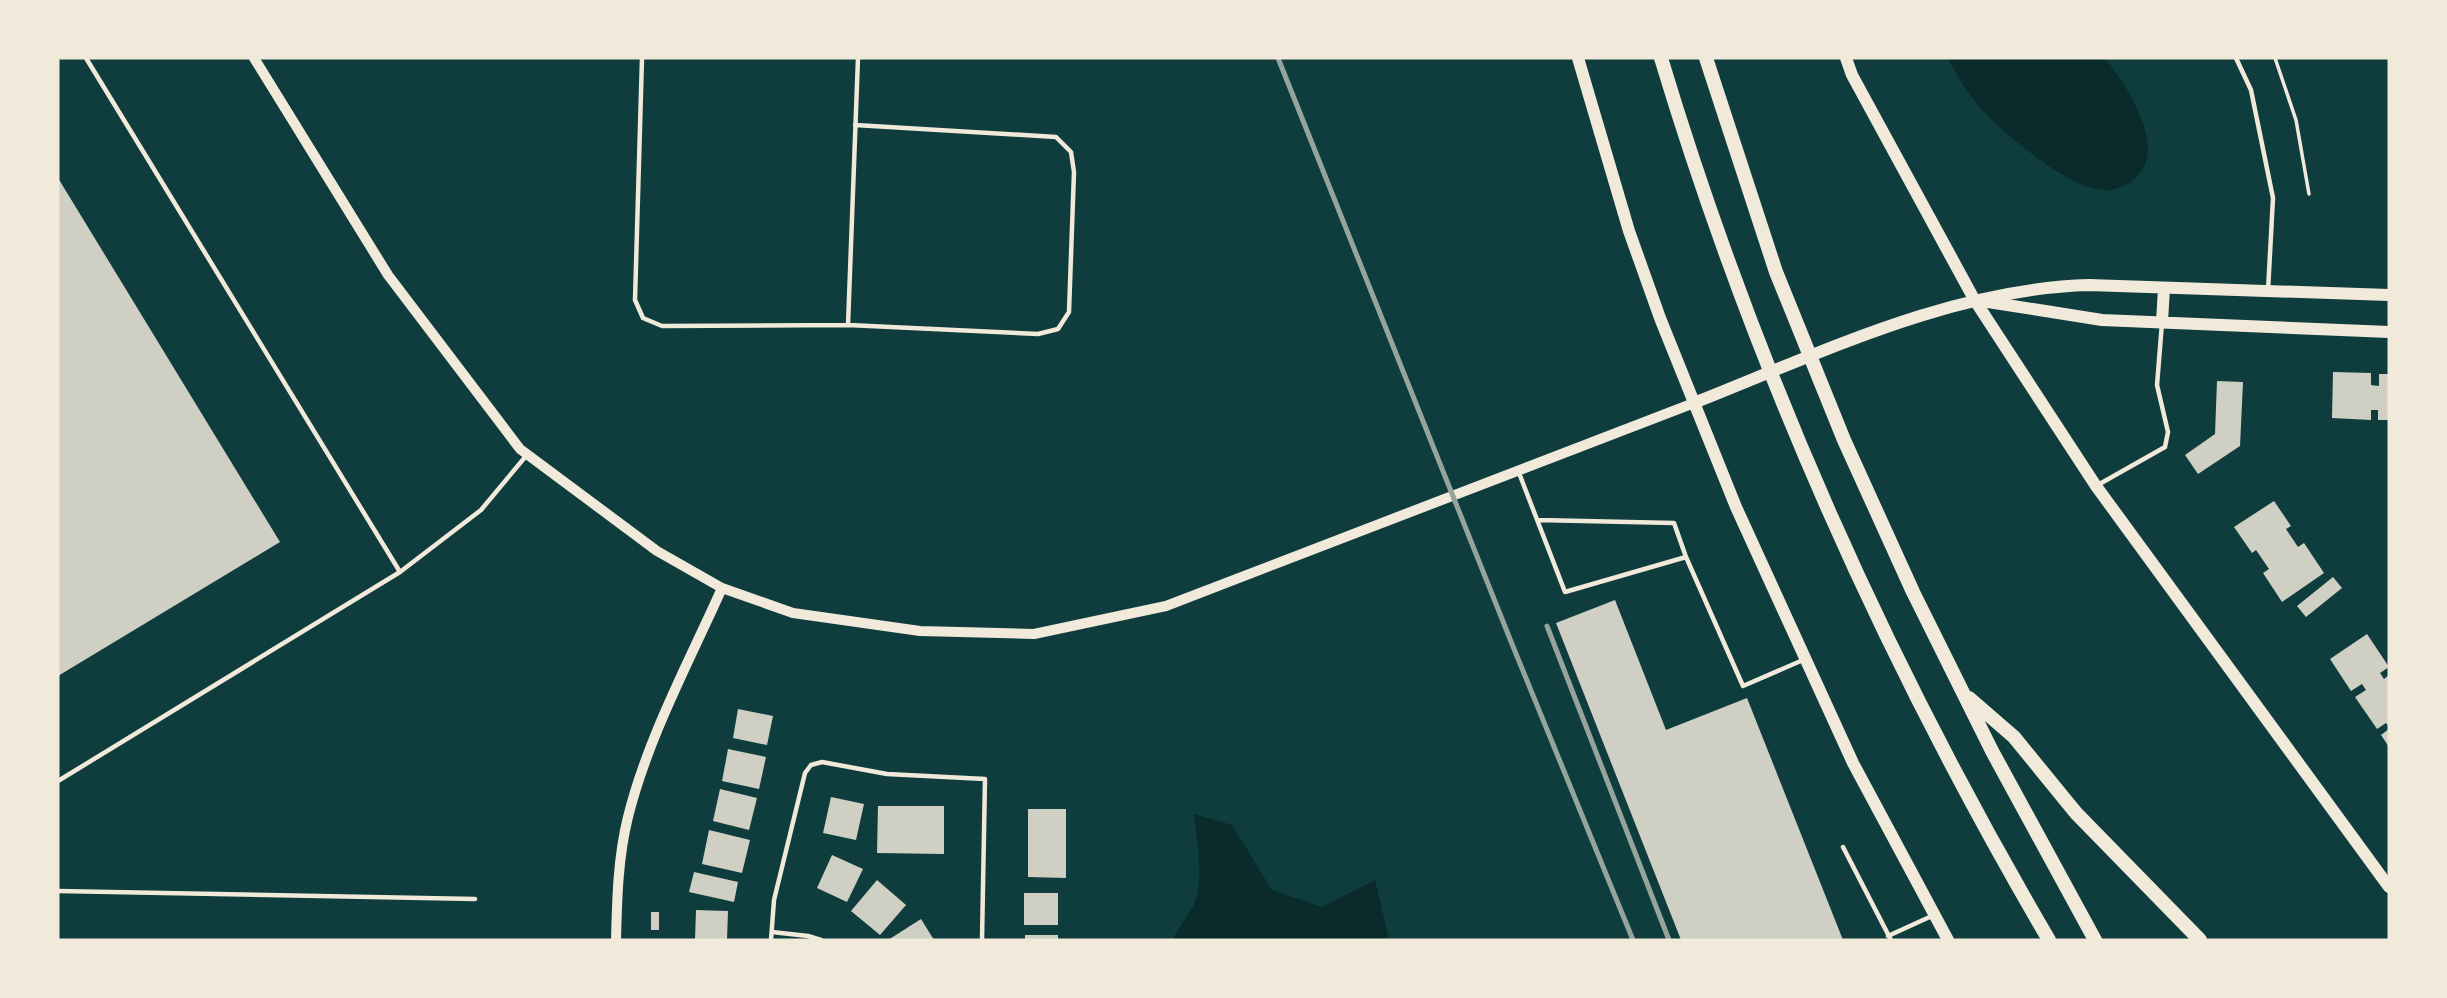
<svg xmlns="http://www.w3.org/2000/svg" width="2447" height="998" font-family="'Nunito Sans',sans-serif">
<rect width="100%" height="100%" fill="#0f3d3e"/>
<path fill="#0a2a2b" d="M1948,58H2105C2126,85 2172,151 2132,181C2124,187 2112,191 2102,190C2069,188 2005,135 1983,111C1970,97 1956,75 1948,58Z
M1194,814L1232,825L1272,890L1322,907L1375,880L1389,940H1173C1178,925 1191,914 1195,902C1204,873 1197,843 1194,814Z"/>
<path fill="#cfcfc3" d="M58,178L280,542L58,676Z
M2333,372L2371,373V385L2379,386V374H2389V420H2378V410H2371V420L2332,418Z
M2217,381L2243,382L2240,446L2198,474L2185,455L2215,434Z
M2274,501L2291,526L2286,529L2298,547L2304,543L2324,573L2282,602L2263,573L2269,569L2256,550L2252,553L2234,527Z
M2333,577L2342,588L2306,617L2297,606Z
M1615,600L1666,730L1747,698L1843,940H1681L1556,623Z
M2367,634L2389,667L2380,673L2384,679L2389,675V727L2386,723L2377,729L2355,697L2366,690L2362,684L2351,691L2330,659Z
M738,709L773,716L767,745L733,738Z
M2389,729V747L2381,735Z
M728,749L766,757L759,789L722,781Z
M720,789L757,798L749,830L713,821Z
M831,797L864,804L856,840L823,833Z
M878,806H944V854L877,853Z
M1028,809H1066V878L1028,877Z
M709,830L750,840L742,873L702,864Z
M832,855L863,869L847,902L817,888Z
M694,872L738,882L734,902L689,892Z
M877,880L906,905L880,935L851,911Z
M1024,893H1058V925H1024Z
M696,910L728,911L727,940H695Z
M651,912H659V930H651Z
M921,919L934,940H888Z
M1025,935H1058V940H1025Z"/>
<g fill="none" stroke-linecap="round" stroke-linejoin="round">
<path stroke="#f1e9da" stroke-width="3.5" d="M2275,58L2296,120L2309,194"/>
<path stroke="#f1e9da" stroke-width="4.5" d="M86,58L400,572
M642,58L635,300L643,318L662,326L848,325L1038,334L1058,329L1069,312L1074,172L1071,152L1056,137L855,125
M2236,58L2251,90L2273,198L2268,291
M848,325L858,58
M1519,473L1565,592L1686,557L1743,686L1803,660
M2096,486L2165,447L2168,432L2157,385L2162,323
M1538,520L1674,523L1686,557
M58,781L400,572L481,510L526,456
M1843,847L1891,940
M58,891L475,899
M772,932L808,936L821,940
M1888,936L1934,915
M771,940L774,900L805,773L811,765L822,762L887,774L985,779L982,940"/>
<path stroke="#f1e9da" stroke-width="10" d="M254,58L388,275L520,449L657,551L722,588L793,613L920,631L1034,634L1166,606L1694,403
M616,940C617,899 618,857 628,817C648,737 689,662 722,588"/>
<path stroke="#f1e9da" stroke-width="12" d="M1578,58L1629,231L1660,318L1736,507L1853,763L1948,940
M1846,58L1852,75L1974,299L2096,486L2389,887
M1988,302L2102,320L2389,332
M2162,322L2164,288
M1694,403C1821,353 1950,289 2089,285L2389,295"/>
<path stroke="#f1e9da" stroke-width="14" d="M1661,58C1754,367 1886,662 2049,940
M1706,58L1776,272L1844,440L1913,592L1992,751L2095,940
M1969,698L2014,737L2076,813L2200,940"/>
<path stroke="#97a49c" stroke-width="5" d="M1278,58L1512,644L1633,940
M1547,626L1669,940"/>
</g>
<rect width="2447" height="998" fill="none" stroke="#f1e9da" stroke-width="119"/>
</svg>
